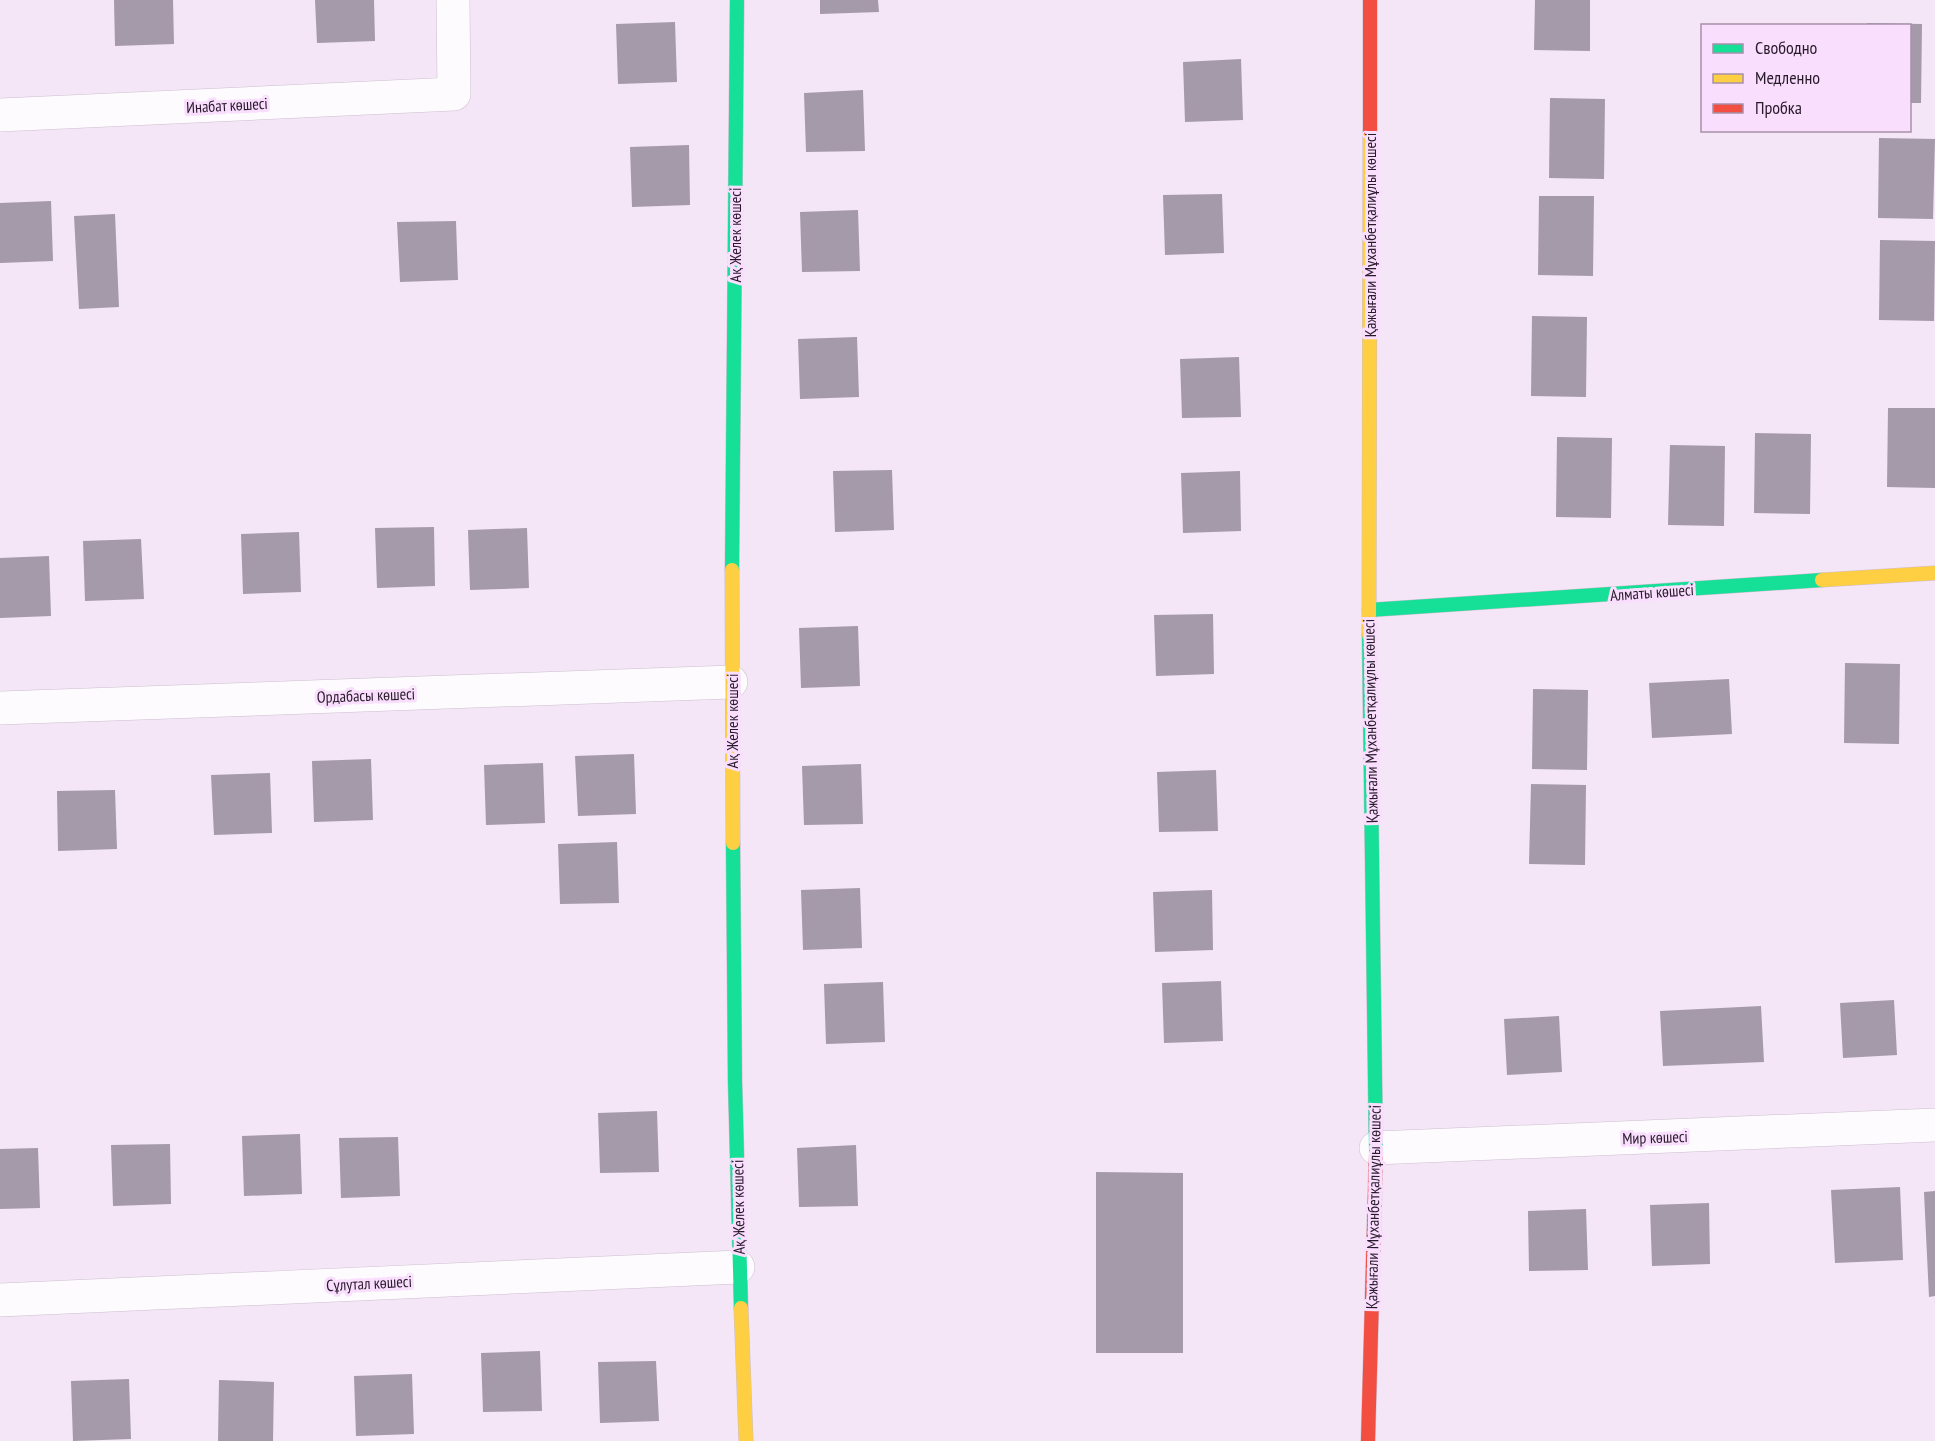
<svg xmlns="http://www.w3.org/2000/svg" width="1935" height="1441" font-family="'PT Sans Narrow',sans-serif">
<rect width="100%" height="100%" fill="#f4e5f7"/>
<path fill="#a49aaa" d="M114,0H173L174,44L115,46Z
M315,0H374L375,41L317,43Z
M820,0H878L879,12L820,14Z
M1535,0H1590V51L1534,50Z
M675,22L677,82L618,84L616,24Z
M1867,23L1922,24L1921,103H1910V26H1867Z
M1241,59L1243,120L1185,122L1183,62Z
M863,90L865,151L806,152L804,93Z
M1550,98L1605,99L1604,179L1549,178Z
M1879,138L1935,139L1933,219L1878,218Z
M689,145L690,205L632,207L630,147Z
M1222,194L1224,253L1165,255L1163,195Z
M1539,196H1594L1593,276L1538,275Z
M51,201L53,261L0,263V203Z
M858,210L860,271L802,272L800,212Z
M115,214L119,307L79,309L74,216Z
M456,221L458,280L400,282L397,222Z
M1880,240L1935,241L1934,321L1879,320Z
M1532,316L1587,317L1586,397L1531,396Z
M857,337L859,397L800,399L798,339Z
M1239,357L1241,417L1182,418L1180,359Z
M1888,408H1935V488L1887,487Z
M1755,433L1811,434L1810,514L1754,513Z
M1557,437L1612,438L1611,518L1556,517Z
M1670,445L1725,446L1724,526L1668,525Z
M892,470L894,530L835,532L833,471Z
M1240,471L1241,531L1183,533L1181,473Z
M434,527L435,586L377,588L375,528Z
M527,528L529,588L470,590L468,530Z
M299,532L301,592L243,594L241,534Z
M141,539L144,599L85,601L83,541Z
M49,556L51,616L0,618V558Z
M1213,614L1214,674L1156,676L1154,615Z
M858,626L860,686L801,688L799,628Z
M1845,663L1900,664L1899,744L1844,743Z
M1729,679L1732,734L1652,738L1649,683Z
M1533,689L1588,690L1587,770L1532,769Z
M634,754L636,814L578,816L575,756Z
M371,759L373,820L314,822L312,761Z
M543,763L545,823L486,825L484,765Z
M861,764L863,824L804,825L802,766Z
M1216,770L1218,831L1159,832L1157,772Z
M270,773L272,833L214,835L211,775Z
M1531,784L1586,785L1585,865L1529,864Z
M115,790L117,849L58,851L57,791Z
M617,842L619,903L560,904L558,844Z
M860,888L862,948L803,950L801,890Z
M1212,890L1213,950L1155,952L1153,892Z
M1221,981L1223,1041L1164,1043L1162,983Z
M883,982L885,1042L826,1044L824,984Z
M1894,1000L1897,1055L1843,1058L1840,1003Z
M1761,1006L1764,1062L1663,1066L1660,1011Z
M1559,1016L1562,1072L1507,1075L1504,1019Z
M657,1111L659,1172L600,1173L598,1113Z
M300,1134L302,1194L244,1196L242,1136Z
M398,1137L400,1196L341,1198L339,1138Z
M170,1144L171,1204L113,1206L111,1145Z
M856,1145L858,1206L799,1207L797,1148Z
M38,1148L40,1208L0,1209V1149Z
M1096,1172L1183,1173V1353H1096Z
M1900,1187L1903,1260L1835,1263L1831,1190Z
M1935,1191V1296L1929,1297L1924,1192Z
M1709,1203L1710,1264L1652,1266L1650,1205Z
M1586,1209L1588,1270L1529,1271L1528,1211Z
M540,1351L542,1411L483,1412L481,1353Z
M656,1361L659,1421L600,1423L598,1362Z
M412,1374L414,1434L356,1436L354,1376Z
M129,1379L131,1439L73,1441L71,1381Z
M219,1380L274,1382L273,1441H218Z"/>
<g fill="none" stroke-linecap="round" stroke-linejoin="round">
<defs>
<path id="street" d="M0,115L454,94L453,0
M0,708L731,682
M1376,1148L1935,1125
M0,1300L738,1267"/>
<path id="fast" d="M732,570L737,0
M1369,610L1822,580
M1369,635L1376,1153
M733,843L735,1081L741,1308"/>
<path id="slow" d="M732,570L733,843
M1822,580L1935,573
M1369,635L1370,130
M741,1308L746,1441"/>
<path id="jam" d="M1370,130V0
M1368,1441L1376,1153"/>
</defs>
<use href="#street" stroke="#ccbfce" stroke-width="34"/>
<use href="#fast" stroke="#ccbfce" stroke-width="15"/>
<use href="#slow" stroke="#ccbfce" stroke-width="15"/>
<use href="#jam" stroke="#ccbfce" stroke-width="15"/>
<use href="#street" stroke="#fdfbfe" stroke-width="33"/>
<use href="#fast" stroke="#16e098" stroke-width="14"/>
<use href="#slow" stroke="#ffcf43" stroke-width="14"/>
<use href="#jam" stroke="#f24e42" stroke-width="14"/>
</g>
<g text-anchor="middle" stroke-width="6" stroke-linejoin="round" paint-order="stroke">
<g font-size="16" fill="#271a29" stroke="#fadefe">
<text transform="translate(227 105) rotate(-3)" y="6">Инабат көшесі</text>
<text transform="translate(735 235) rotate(-90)" y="6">Ақ Желек көшесі</text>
<text transform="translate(1370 235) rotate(-90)" y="6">Қажығали Мұханбетқалиұлы көшесі</text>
<text transform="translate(1652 592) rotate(-4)" y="6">Алматы көшесі</text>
<text transform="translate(366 695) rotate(-2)" y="6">Ордабасы көшесі</text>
<text transform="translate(732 721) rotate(-90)" y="6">Ақ Желек көшесі</text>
<text transform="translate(1370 721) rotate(-91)" y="6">Қажығали Мұханбетқалиұлы көшесі</text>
<text transform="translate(1655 1137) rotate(-2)" y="6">Мир көшесі</text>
<text transform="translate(738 1207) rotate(-91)" y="6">Ақ Желек көшесі</text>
<text transform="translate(1373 1207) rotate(-89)" y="6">Қажығали Мұханбетқалиұлы көшесі</text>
<text transform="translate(369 1283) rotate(-3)" y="6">Сұлутал көшесі</text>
</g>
</g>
<rect x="1701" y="24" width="210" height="108" fill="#fadefe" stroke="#a690a9" stroke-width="1.5"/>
<rect x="1713" y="44" width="30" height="9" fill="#16e098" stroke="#a690a9" stroke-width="1.5"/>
<text x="1755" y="54" font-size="18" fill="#271a29">Свободно</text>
<rect x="1713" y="74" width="30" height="9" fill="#ffcf43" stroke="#a690a9" stroke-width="1.5"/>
<text x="1755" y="84" font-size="18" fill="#271a29">Медленно</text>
<rect x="1713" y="104" width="30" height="9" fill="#f24e42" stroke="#a690a9" stroke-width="1.5"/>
<text x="1755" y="114" font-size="18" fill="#271a29">Пробка</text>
</svg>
